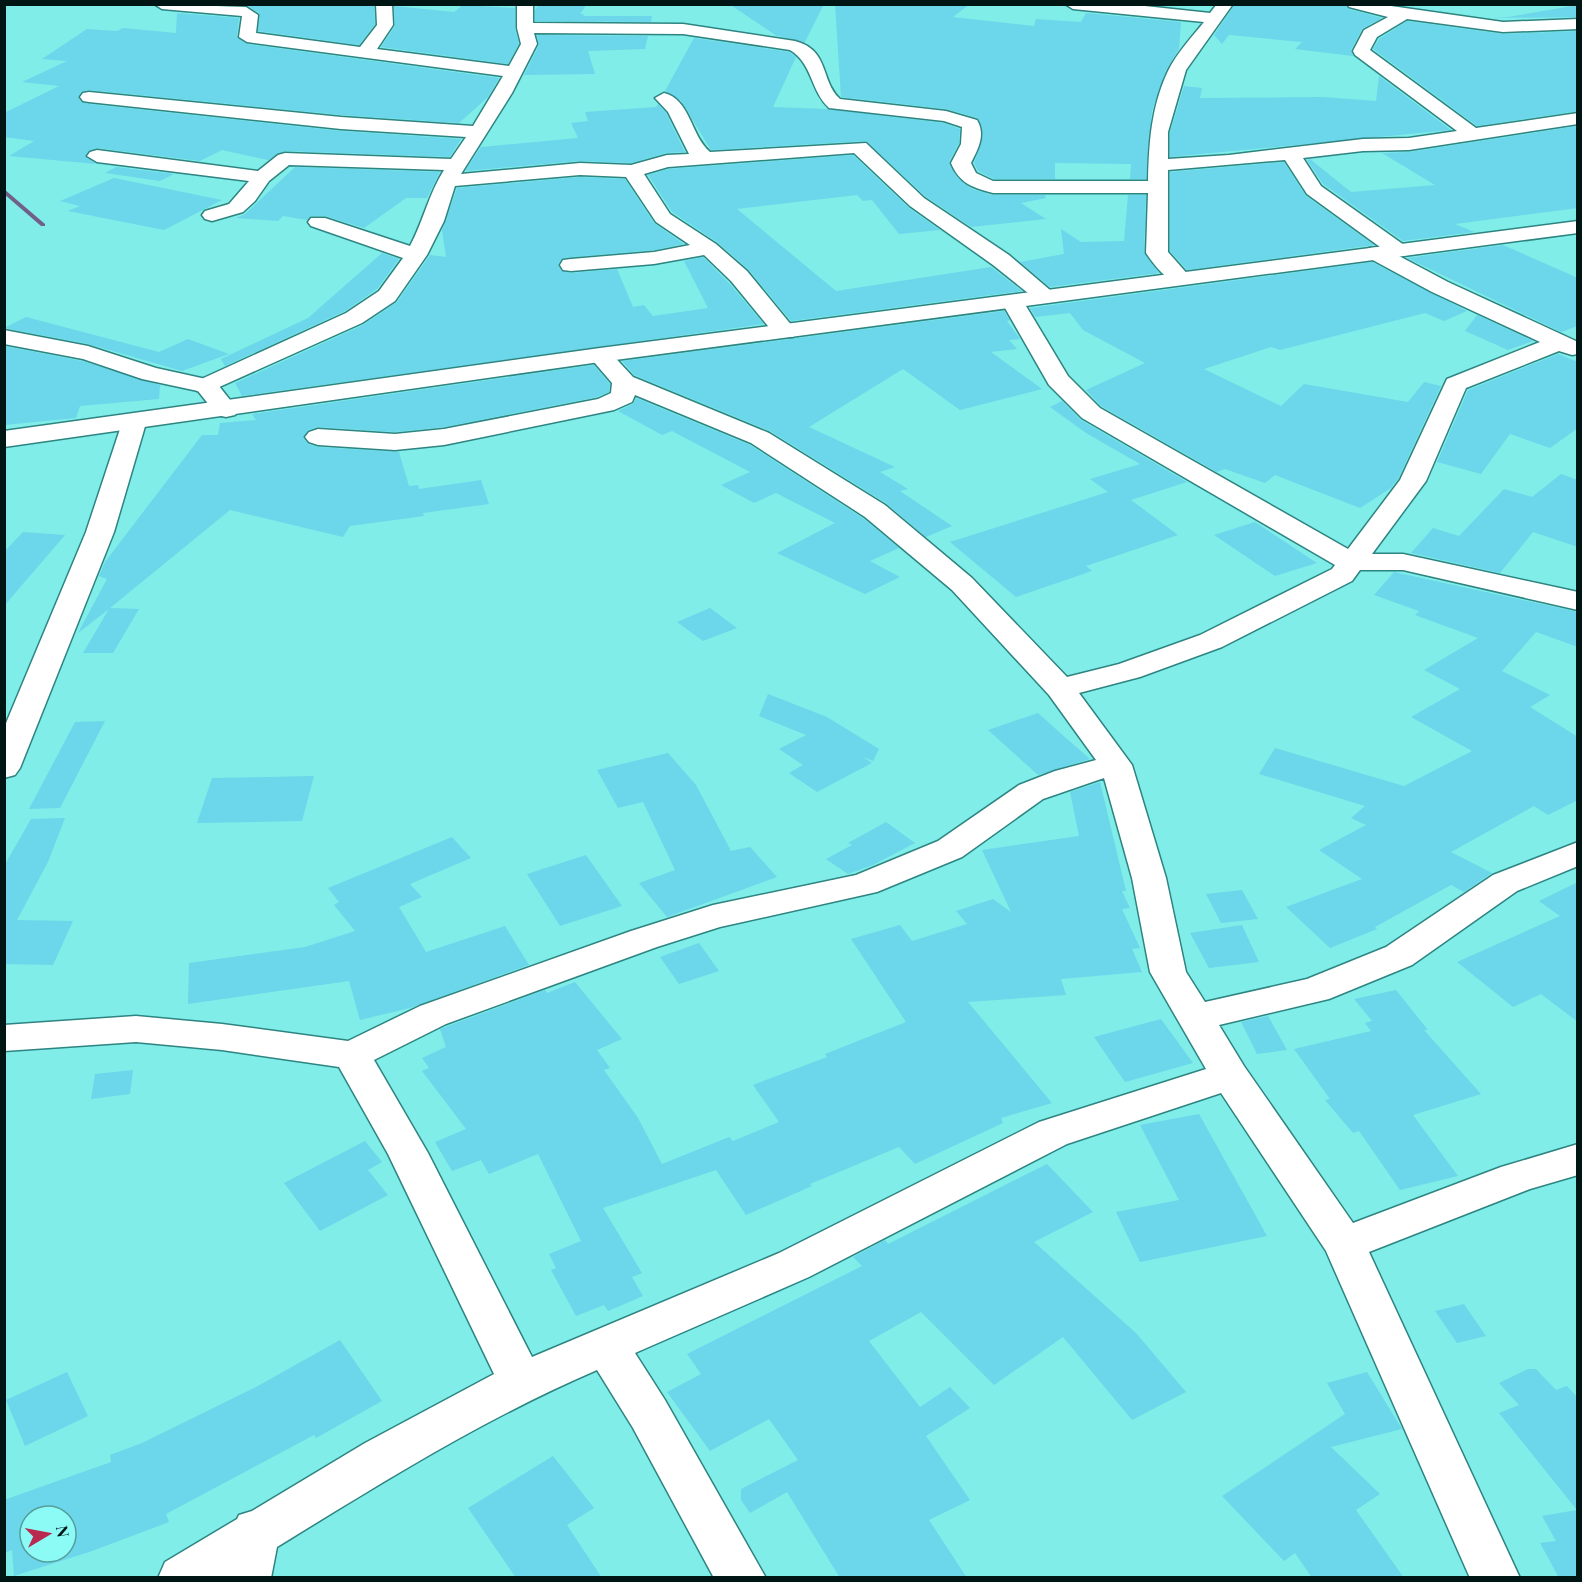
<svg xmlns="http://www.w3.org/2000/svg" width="1582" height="1582" font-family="'Playfair Display',serif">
<rect width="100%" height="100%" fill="#80ede8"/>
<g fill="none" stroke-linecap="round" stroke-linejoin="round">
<path fill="#716088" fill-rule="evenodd" d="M4,189L45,224V226H41L4,194Z"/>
</g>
<path fill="#6cd6ea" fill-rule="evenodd" d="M238,4H374L375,24L359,45L258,31L259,13L247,5Z
M539,4H587L580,14H584L583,16H652L651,22L535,21V10Z
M729,4H824L805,42L777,36Z
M835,4H970L953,17L1034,26L1036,19L1081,22L1086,13L1181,22L1179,49L1166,70L1152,111L1146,179H1130L1131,164L1055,163V179H994L978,171L974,163L983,137L978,118L946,109L841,97Z
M1235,4H1345L1348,9L1382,18L1362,29L1351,50L1353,56L1295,49L1302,42L1229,35L1222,44L1214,35Z
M463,5L515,8V28L519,44L508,64L381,47L395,26L394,6L454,12Z
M1578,5V17L1493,18L1508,17Z
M177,13L239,18L237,37L247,44L499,78L488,97L459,123L341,115L89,90L81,92L78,97L81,102L89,104L341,131L461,139L450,157L285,151L268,160L222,150L200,161L97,148L88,151L85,156L96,164L9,156L34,141L4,137V113L59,86L22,82L67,61L42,59L87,29L117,31L123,28L176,33Z
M1407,21L1503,34L1578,31V111L1477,126L1373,49L1379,39Z
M537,35L648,36L645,49L588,51L595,74L524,75L539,45Z
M694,38L789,52L796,57L773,107L827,109L944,123L960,129L959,143L949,162L957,177L972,189L992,195H1045L1046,198L1021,203L1046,219L971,227L925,196L866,141L711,150L681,101L665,91Z
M1379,76L1451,130L1170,157V132L1184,86L1202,88L1200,98L1323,97L1376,101Z
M658,104L666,113L685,152L666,153L631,163L580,161L465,171L481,147L578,138L571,123L588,121L585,112L656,107Z
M1578,126V208L1455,224L1474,232L1403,241L1323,184L1307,160L1310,159L1351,192L1435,185L1382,153L1409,152Z
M853,155L909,208L940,230L899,234L872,200L863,201L857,195L737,209L836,291L991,267L1022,291L791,321L748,269L717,242L672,212L648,175L668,169Z
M1284,162L1306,196L1374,245L1187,270L1170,251V172Z
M116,167L174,174L160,181L105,173Z
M295,167L440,172L427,198H406L364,228L325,216H311L307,220L283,216L278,221L236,218L245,214Z
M580,177L625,179L654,223L684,244L654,250L563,258L558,264L561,271L571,273L617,269L633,307L644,305L653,316L708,308L684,261L703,257L729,283L764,324L242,396L235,383L363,325L397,302L430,255L446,257L442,230L457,188Z
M114,178L222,200L164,230L68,211L80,206L60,201Z
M1128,195H1146L1144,253L1159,273L1050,287L1020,262L1064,254L1061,229L1081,242L1124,241Z
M1503,245L1578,278V326L1561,332L1407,258Z
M382,253L399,259L377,289L345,311L225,366L221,359L308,318Z
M1372,262L1467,311L1444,321L1425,313L1280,350L1271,347L1204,369L1281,406L1304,384L1408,402L1424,382L1441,386L1398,479L1391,488L1360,508L1275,475L1265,483L1225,469L1217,472L1101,406L1086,390L1145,363L1083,330L1070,313L1035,317L1030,308Z
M1004,311L1010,320L1007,321L1020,339L1009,340L1017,349L991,352L1042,389L960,410L903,369L809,427L895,467L880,472L908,489L900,491L952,526L926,537L886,503L770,431L634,375L622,361Z
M1477,315L1533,341L1508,350L1465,331Z
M26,317L159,352L188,339L229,354L182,371L88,344L4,328Z
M4,346L82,361L160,385L159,399L80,406L76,418L4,425Z
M1558,354L1578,362V428L1550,448L1510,434L1481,474L1437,462L1468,390Z
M594,365L610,384L609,392L597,397L444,427L395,432L318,427L308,430L303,438L308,444L317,447L399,452L409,486L418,485L419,489L481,480L489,504L423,513L424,516L350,526L343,537L230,510L110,608L139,609L113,653H83L109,609L78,633L107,579L99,576L105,562L202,435H218L220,423L256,420L252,414Z
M636,398L750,445L864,519L899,548L870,561L900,577L865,594L777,553L835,523L776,493L754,503L721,485L750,472L672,431L662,435L618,411L633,404Z
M1062,401L1081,420L1187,482L1131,500L1178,535L1086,566L1092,571L1016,597L950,542L1108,492L1090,479L1140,464L1086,433L1050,407Z
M1561,474L1578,480V547L1533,532L1500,573L1411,553L1433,528L1459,536L1504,489L1532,497Z
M1255,522L1317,563L1275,576L1214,535Z
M23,532L65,535L4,606V552Z
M1394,572L1578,612V647L1536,632L1502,671L1550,695L1530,707L1578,737V800L1548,815L1534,806L1451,852L1492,873L1464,892L1451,885L1375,927L1377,929L1330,948L1286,907L1362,879L1319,850L1366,825L1351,818L1365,806L1259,774L1275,748L1404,786L1472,751L1411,717L1460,689L1424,670L1478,638L1415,615L1419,611L1374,595Z
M710,608L737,628L703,641L677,622Z
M768,694L827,717L879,749L873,761L863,757L872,763L817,792L789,773L803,765L779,749L806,735L759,716Z
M1038,713L1057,730L1090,759L1038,775L988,730Z
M105,721L60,808L29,809L75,722Z
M668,753L696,785L731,851L750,847L777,877L667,917L639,883L675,870L643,802L618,808L597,770Z
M314,776L302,821L197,823L212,778Z
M1100,782L1126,891H1122L1130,908L1122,909L1140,948L1132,949L1142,972L1061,979L1066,995L968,1002L1052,1103L1001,1118L1003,1123L915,1164L899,1147L810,1184L812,1186L746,1215L716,1170L603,1208L642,1273L632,1277L643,1296L608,1311L604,1305L576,1316L551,1270L556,1268L549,1254L581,1241L538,1154L489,1174L481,1160L452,1171L435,1142L466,1129L422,1071L429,1068L422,1058L446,1047L440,1029L545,990L547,993L575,982L622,1039L597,1050L610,1068L604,1070L638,1118L662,1164L729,1137L733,1141L779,1122L753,1085L827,1057L825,1054L906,1022L851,939L900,925L912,941L967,924L956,911L993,899L1011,912L982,850L1079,836L1070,792Z
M65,818L48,862L17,920L73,921L53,965L4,964V866L31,819Z
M886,822L915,843L873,865L848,874L826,859L852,845L848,843Z
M452,837L471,858L410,884L422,897L399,907L426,952L505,926L529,965L410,1008L360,1020L349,981L188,1004L189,963L305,947L355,931L334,905L339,902L328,888Z
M586,855L622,906L560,926L527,874Z
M1578,882V1022L1541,994L1513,1007L1457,962L1560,916L1539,901Z
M1242,890L1258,919L1221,923L1206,894Z
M1242,925L1259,962L1209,968L1190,933Z
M699,943L719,971L679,984L660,957Z
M1396,990L1428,1030H1424L1481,1094L1413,1115L1458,1176L1400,1190L1359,1131L1353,1133L1325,1100L1330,1099L1294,1049L1371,1031L1365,1023L1372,1021L1354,999Z
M1268,1016L1287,1050L1257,1054L1241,1022Z
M1161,1019L1193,1063L1125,1082L1094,1037Z
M133,1070L130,1094L91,1099L95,1074Z
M1199,1114L1267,1236L1140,1262L1116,1212L1179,1200L1140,1125Z
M365,1141L382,1162L368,1170L388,1195L320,1231L284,1183Z
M1047,1164L1093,1212L1034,1242L1136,1333L1186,1392L1132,1420L1063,1337L994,1385L921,1312L869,1341L920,1407L950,1387L970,1408L926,1436L970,1500L929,1520L967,1578H840L787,1492L750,1513L741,1500V1489L798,1460L769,1419L710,1451L667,1392L701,1374L687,1354L862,1266L853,1257L885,1240L888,1244Z
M1464,1304L1486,1336L1457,1343L1435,1311Z
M340,1340L382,1401L316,1438L314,1435L166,1514L169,1522L92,1551L14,1576L12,1550L4,1553V1500L111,1462L110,1455L142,1443L256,1387ZM30,1516H66V1552H30Z
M1528,1369H1536L1556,1390L1567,1386L1578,1398V1578H1559L1540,1543L1556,1541L1542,1516L1577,1510L1499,1413L1519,1405L1499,1383Z
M67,1372L88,1416L25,1446L6,1400Z
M1367,1372L1402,1429L1331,1447L1380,1494L1356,1510L1404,1578H1312L1295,1553L1284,1561L1222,1496L1345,1414L1327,1383Z
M553,1456L594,1508L567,1525L602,1578H516L468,1508Z"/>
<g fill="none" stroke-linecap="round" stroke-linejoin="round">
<defs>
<path id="minor" d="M154,4L246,7L258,15L256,33L360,47L377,25L376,4H392L393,25L377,49L509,66L521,44L517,28V4H533V23L683,24L795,41C830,50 820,81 840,99L946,111L977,120C986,135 978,149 971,163L976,173L993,181H1148C1149,143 1151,107 1168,71C1176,54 1192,37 1204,22L1073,9L1065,4H1126L1210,13L1217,4H1233L1186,70L1168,132V159L1229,155L1363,139L1409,138L1457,131L1355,55L1353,51L1364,30L1388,17L1349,7L1347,4H1377L1503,22L1578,19V29L1503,32L1407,19L1377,37L1370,50L1476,128L1578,113V124L1409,150L1363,151L1303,158L1321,186L1411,250L1408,255L1399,256L1448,282L1578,342V354L1572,355L1559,351L1466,388L1426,481L1372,554H1403L1578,592V610L1403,570H1360L1352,581L1222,647L1140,677L1079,693L1132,765L1166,878L1186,972L1205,1002L1307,979L1386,947L1493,875L1578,842V866L1517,891L1412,965L1329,999L1219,1025L1244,1066L1353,1223L1501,1167L1578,1144V1175L1530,1189L1369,1252L1520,1578H1470L1326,1251L1221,1093L1067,1144L809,1277L635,1353L665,1400L766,1578H714L633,1428L597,1370C485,1418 381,1483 277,1547L271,1578H158L165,1562L237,1519L239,1515L252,1511L365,1443L494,1374L388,1154L339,1067L222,1050L136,1042L4,1051V1025L136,1016L222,1024L348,1041L420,1006L631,931L713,905L856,875L938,841L1019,785L1055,771L1096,760L1049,695L952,590L865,517L751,443L635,395L632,402L614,410L444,445L395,450L318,445L309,442L305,437L309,432L318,429L395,434L444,429L598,399L611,393L612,383L588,355L592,350H608L633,377L769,433L885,505L972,578L1067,677L1119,664L1200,635L1332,569L1335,565L1082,418L1049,385L1001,301L1004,296H1020L1068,376L1100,408L1348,549L1400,480L1447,379L1540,342L1432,292L1369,258L1366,253L1369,248L1380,247L1307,194L1285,160L1168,170V252L1191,278L1188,283C1170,287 1156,267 1146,253L1148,193H993C973,188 959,183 951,163L961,144L962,127L944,121L829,108C810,90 813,64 790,50L683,34L534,33L537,44L512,93L461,174L580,163L631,165L667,155L689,154L668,112L655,98L664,93C690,99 691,136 710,152L866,143L924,198L1009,255L1057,296L1054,301H1038L993,265L910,206L854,153L668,167L644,174L670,214L716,244L747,271L797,332L793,337H777L731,281L704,255L654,264L571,271L563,270L560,265L563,260L571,259L654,252L690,245L656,222L626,177L580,175L455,186L444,221L427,255L395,301L362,323L206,393L197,391L194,386L197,381L346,313L379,291L403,258L311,226L308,222L311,218H325L410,246C423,222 429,193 444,170L289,165L269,181L255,201L243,212L212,221L205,219L202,215L205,211L229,204L249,181L97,162L87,156L90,152L97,150L258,171L278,155L285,153L451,159L466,137L341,129L89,102L83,101L80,97L83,93L89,92L341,117L473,126L503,76L247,42L239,37L242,16L162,9ZM1104,778L1132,878L1150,972L1206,1069L1039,1122L779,1253L532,1357L428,1153L374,1060L446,1024L657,947L720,927L877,892L962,857L1043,799Z
M134,416L143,418L146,423L114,532L20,768L15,775L4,778V728L86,532L122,423L125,418Z"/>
<path id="tertiary" d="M4,330L88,346L156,368L215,381L238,410L235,415L226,417L217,415L198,391L142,379L83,359L4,344Z"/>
<path id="secondary" d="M1578,221V233L600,362L4,447V431L600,348Z"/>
</defs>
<use href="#minor" stroke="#2d8481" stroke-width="3"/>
<use href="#tertiary" stroke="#2d8481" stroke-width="3"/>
<use href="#secondary" stroke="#2d8481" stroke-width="3"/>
<use href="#minor" fill="#fff" fill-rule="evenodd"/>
<use href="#tertiary" fill="#fff" fill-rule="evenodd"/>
<use href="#secondary" fill="#fff" fill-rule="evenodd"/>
</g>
<rect width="1582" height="1582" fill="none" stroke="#001615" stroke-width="12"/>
<g transform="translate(48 1534) rotate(80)"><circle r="28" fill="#8dfbf5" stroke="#559f9b" stroke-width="1.5"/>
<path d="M0-4.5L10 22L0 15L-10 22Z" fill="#b9284e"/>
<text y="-9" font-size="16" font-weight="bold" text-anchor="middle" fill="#001615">N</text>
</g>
</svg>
